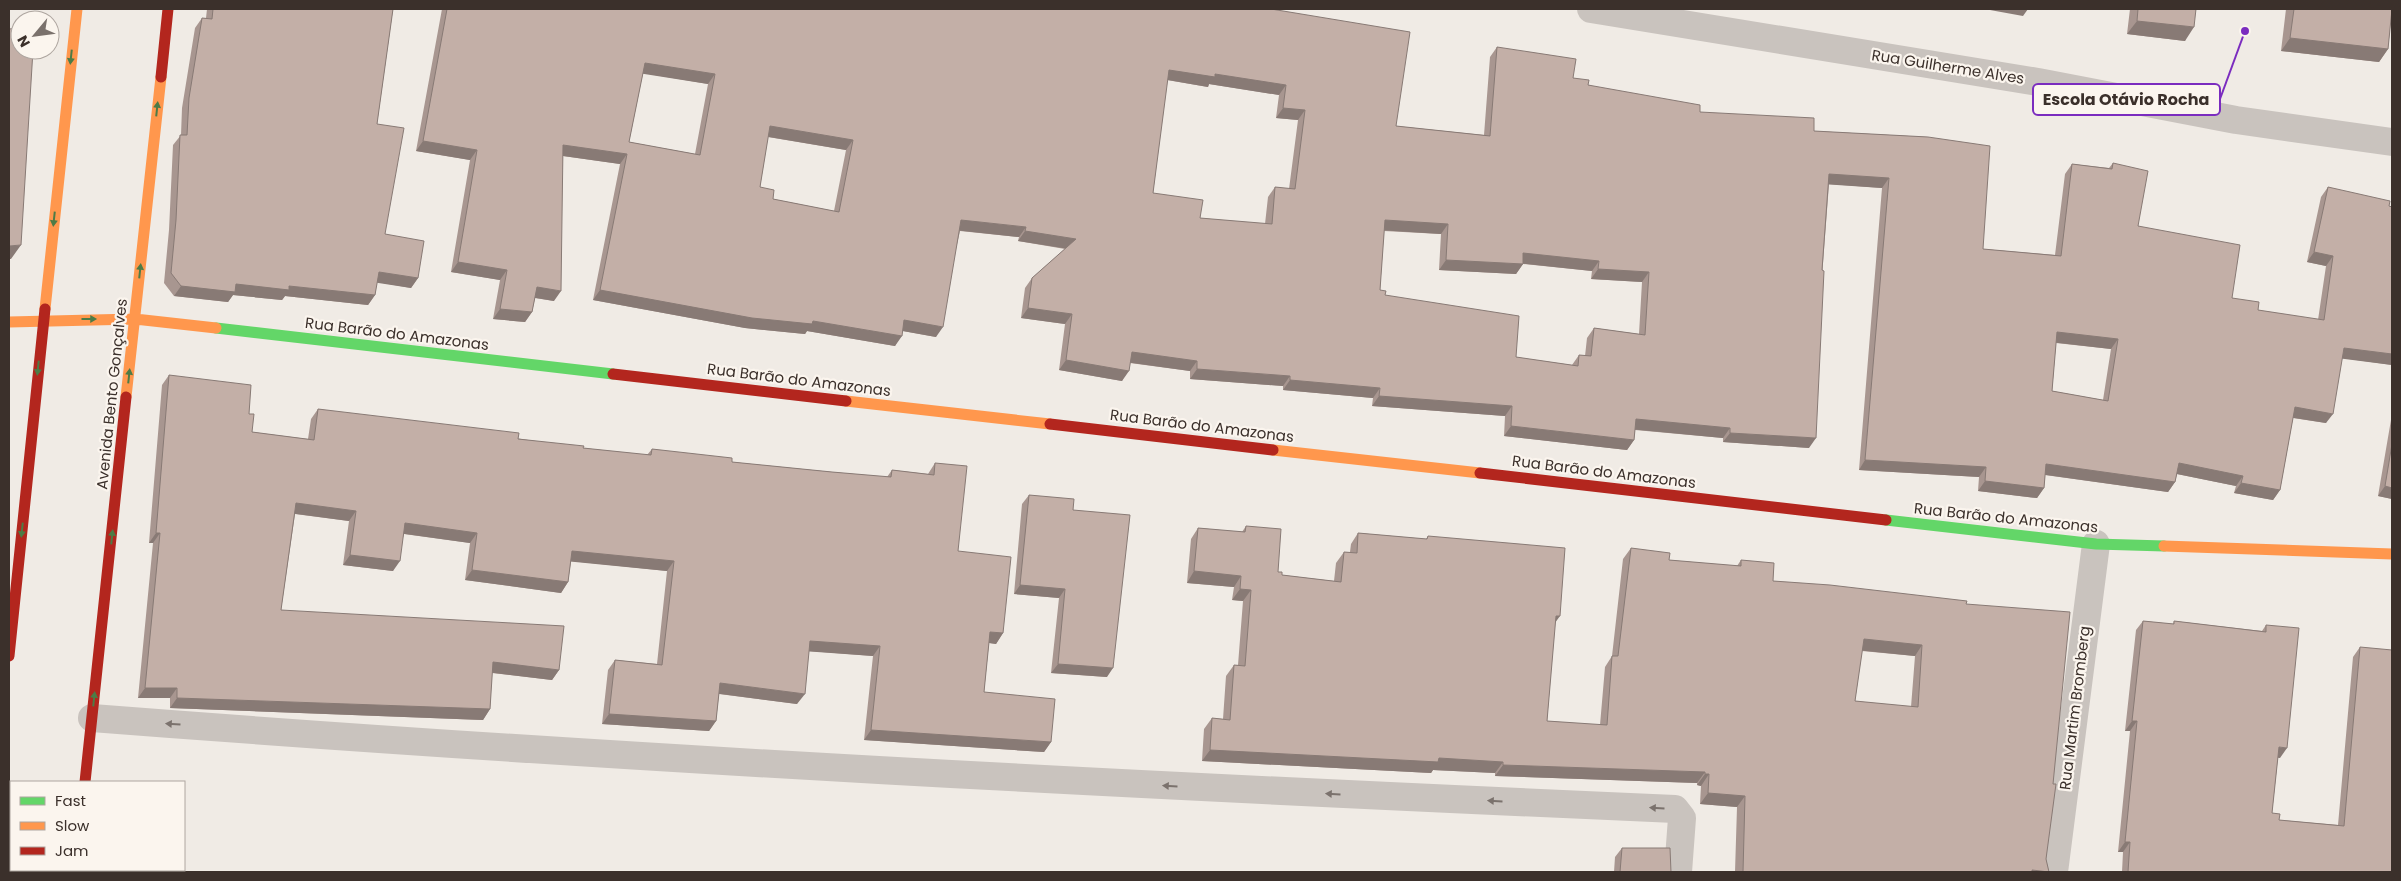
<svg xmlns="http://www.w3.org/2000/svg" width="2401" height="881" font-family="Poppins,sans-serif">
<rect width="100%" height="100%" fill="#f0ebe5"/>
<g fill="none" stroke-linecap="round" stroke-linejoin="round">
<path stroke="#c9c3be" stroke-width="28" d="M1591,9L2038,82L2236,120L2392,142
M92,718C619,759 1147,786 1675,809L1682,818L1678,872
M2054,872L2096,544"/>
<path stroke="#63d668" stroke-width="11" d="M216,328L613,374
M1886,520L2096,544L2164,546"/>
<path stroke="#ff974d" stroke-width="11" d="M45,309L77,9
M9,322L135,319L216,328
M126,397L161,77
M846,401L1050,424
M1273,450L1480,473
M2164,546L2392,554
M75,870V872"/>
<path stroke="#b3261e" stroke-width="11" d="M161,77L168,9
M613,374L846,401
M1050,424L1273,450
M1480,473L1886,520
M9,656L45,309
M85,782L126,397"/>
</g>
<path fill="#a89690" fill-rule="evenodd" d="M207,9H393L377,124L385,234L418,278L411,288L377,282L375,295L368,305L285,296L282,300L233,295L228,302L174,296L164,283L169,230L173,145L181,135L182,108L195,28L202,18H206Z
M442,9H1271L1396,126L1484,135L1490,57L1497,47L1573,78L1588,85L1700,112L1814,131L1928,137L1983,249L2055,255L2065,174L2072,164L2109,168L2113,163L2138,226L2232,298L2258,310L2318,320L2326,266L2307,262L2321,197L2328,187L2392,207V365L2342,358L2326,423L2293,418L2280,490L2273,500L2234,493L2236,486L2177,474L2175,482L2168,492L2045,475L2044,488L2037,498L1978,491L1979,477L1859,470L1882,188L1829,184L1809,448L1723,442V438L1635,430L1634,440L1627,450L1504,436L1505,416L1372,406L1373,398L1283,390V386L1190,379V371L1130,363L1122,381L1059,370L1065,324L1021,318L1025,288L1032,278L1065,249L1018,241L1019,237L960,231L936,337L903,331L895,346L807,331L805,334L745,328L593,300L620,164L563,156L554,301L535,298L532,312L525,322L493,319L500,280L451,272L470,160L416,151ZM643,73L708,84L695,154L629,142ZM1167,80L1208,87L1209,84L1279,95L1276,118L1298,120L1289,189L1275,187L1268,197L1265,224L1200,218L1153,193ZM768,137L846,150L834,211L773,199L760,187ZM1384,231L1441,234L1439,270L1516,274L1523,264L1592,271L1591,279L1642,282L1639,334L1594,328L1587,338L1585,356L1579,355L1572,365L1516,357L1385,295L1380,290ZM2056,343L2111,349L2103,400L2052,391Z
M2130,9H2196L2185,41L2127,34Z
M2286,9H2392L2388,49L2379,62L2281,51Z
M169,375L249,414L252,432L308,439L311,419L318,409L583,448L647,455L652,449L732,462L832,472L887,477L892,470L928,474L935,463L958,551L1003,633L996,644L989,643L984,692L1051,742L1044,752L864,740L873,656L809,651L797,704L719,694L716,721L709,731L602,724L608,670L615,660L657,664L667,571L571,561L568,582L561,593L465,580L470,543L404,534L393,571L343,565L349,521L295,514L281,610L559,670L552,680L492,673L490,709L483,720L170,708V698H138L153,543H149L162,385Z
M2392,414V499L2378,496Z
M1029,495L1073,510L1107,677L1051,673L1059,598L1014,594L1022,504Z
M1246,526L1278,572L1282,575L1334,581L1336,563L1344,552H1350L1351,544L1358,533L1426,539L1428,536L1555,622L1547,721L1600,725L1605,667L1612,656L1623,559L1631,548L1669,560L1737,566L1741,560L1773,581L1966,604L2053,784L2046,859L2049,872H1735L1737,807L1700,804L1701,786L1697,785V783L1495,776V773L1433,770L1431,773L1202,761L1204,729L1212,718L1223,719L1226,676L1234,665H1238L1243,601L1232,600L1234,587L1187,583L1191,539L1198,528L1242,532ZM1862,651L1915,656L1911,707L1855,701Z
M2143,621L2173,624L2174,621L2262,631L2266,625L2280,758L2278,757L2272,813L2279,820L2338,825L2353,657L2360,647L2392,872H2122L2123,852H2118L2130,731H2125L2136,630Z
M1622,848L1671,872H1614L1615,857Z"/>
<path fill="#887a75" d="M1991,9H2028L2023,16L1990,10Z
M2137,21L2194,27L2185,41L2127,34Z
M2290,38L2388,49L2379,62L2281,51Z
M645,63L715,74L708,84L638,73Z
M1169,70L1215,74L1286,85L1279,95L1209,84L1208,87L1162,79Z
M1283,108L1305,110L1298,120L1276,118Z
M770,126L853,140L846,150L763,136Z
M423,141L477,150L470,160L416,151Z
M563,145L627,154L620,164L556,155Z
M1829,174L1889,178L1882,188L1822,184Z
M961,220L1026,227L1019,237L954,230Z
M1385,220L1448,224L1441,234L1378,230Z
M1025,231L1076,239L1069,249L1018,241Z
M21,245L11,259H9V246Z
M2314,252L2333,256L2326,266L2307,262Z
M1523,253L1599,261L1592,271L1516,263Z
M1446,260L1523,264L1516,274L1439,270Z
M458,262L507,270L500,280L451,272Z
M1598,269L1649,272L1642,282L1591,279Z
M379,272L418,278L411,288L372,282Z
M236,284L289,286L375,295L368,305L285,296L282,300L233,295L228,302L174,296L181,286Z
M537,287L561,291L554,301L530,297Z
M600,290L813,321L902,336L895,346L807,331L805,334L745,328L593,300Z
M1028,308L1072,314L1065,324L1021,318Z
M500,309L532,312L525,322L493,319Z
M904,320L943,327L936,337L897,330Z
M2057,332L2118,339L2111,349L2050,342Z
M2344,348L2392,354V365L2337,358Z
M1132,352L1197,361L1190,371L1125,362Z
M1066,360L1129,371L1122,381L1059,370Z
M1197,369L1290,376L1283,386L1190,379Z
M1290,380L1380,388L1373,398L1283,390Z
M1379,396L1512,406L1505,416L1372,406Z
M2295,407L2333,414L2326,423L2288,417Z
M1636,419L1730,428L1723,438L1629,429Z
M1511,426L1634,440L1627,450L1504,436Z
M1730,433L1816,438L1809,448L1723,442Z
M1865,460L1986,467L1979,477L1859,470Z
M2179,463L2243,476L2236,486L2172,473Z
M2046,464L2175,482L2168,492L2039,474Z
M1985,481L2044,488L2037,498L1978,491Z
M2241,483L2280,490L2273,500L2234,493Z
M2385,486L2392,488V499L2378,496Z
M296,503L356,511L349,521L289,513Z
M405,523L477,533L470,543L398,533Z
M156,533H160L153,543H149Z
M572,551L674,561L667,571L565,561Z
M350,555L400,561L393,571L343,565Z
M472,570L568,582L561,593L465,580Z
M1194,571L1241,576L1234,587L1187,583Z
M1020,585L1065,589L1059,598L1014,594Z
M1240,589L1251,590L1243,601L1232,600Z
M1556,616H1560L1552,627Z
M990,632L1003,633L996,644L983,642Z
M1864,639L1922,645L1915,656L1856,650Z
M810,641L880,646L873,656L803,651Z
M493,662L559,670L552,680L486,672Z
M1058,664L1113,668L1107,677L1051,673Z
M720,683L805,694L797,704L713,693Z
M145,688H177L170,698H138Z
M177,698L490,709L483,720L170,708Z
M609,714L716,721L709,731L602,724Z
M2132,721H2137L2130,731H2125Z
M871,730L1051,742L1044,752L864,740Z
M2279,747L2287,748L2280,758L2272,757Z
M1210,750L1439,758L1503,762L1495,773L1433,770L1431,773L1202,761Z
M1503,765L1705,772L1697,783L1495,776Z
M1705,774H1709L1701,786L1697,785Z
M1708,793L1745,796L1737,807L1700,804Z
M2125,842H2130L2123,852H2118Z
M2032,870L2046,872H2031Z"/>
<path fill="#c3afa7" stroke="#887a75" fill-rule="evenodd" d="M213,9H393L377,124L404,128L385,234L424,241L418,278L379,272L375,295L289,286V290L236,284L235,292L181,286L171,273L176,220L180,135H187L189,98L202,18L212,19Z
M447,9H1271L1410,32L1396,126L1490,136L1497,47L1576,59L1573,78L1589,80L1588,85L1700,105V112L1814,118V131L1928,137L1990,146L1983,249L2061,256L2072,164L2112,169L2113,163L2148,171L2138,226L2240,245L2232,298L2259,302L2258,310L2324,320L2333,256L2314,252L2328,187L2390,201L2389,206L2392,207V354L2344,348L2333,414L2295,407L2280,490L2241,483L2243,476L2179,463L2175,482L2046,464L2044,488L1985,481L1986,467L1865,460L1889,178L1829,174L1822,270L1824,271L1816,438L1730,433V428L1636,419L1634,440L1511,426L1512,406L1379,396L1380,388L1290,380V376L1197,369V361L1132,352L1129,371L1066,360L1072,314L1028,308L1032,278L1076,239L1025,231L1026,227L961,220L943,327L904,320L902,336L813,321L812,324L752,318L600,290L627,154L563,145L561,291L537,287L532,312L500,309L507,270L458,262L477,150L423,141ZM645,63L715,74L700,155L629,142ZM1169,70L1215,77V74L1286,85L1283,108L1305,110L1295,189L1275,187L1272,224L1200,218L1203,200L1153,193ZM770,126L853,140L839,212L773,199L774,190L760,187ZM1385,220L1448,224L1446,260L1523,264V253L1599,261L1598,269L1649,272L1645,335L1594,328L1591,356L1579,355L1578,366L1516,357L1519,316L1385,295L1386,291L1380,290ZM2057,332L2118,339L2108,401L2052,391Z
M2138,9H2196L2194,27L2137,21Z
M2294,9H2392L2388,49L2290,38Z
M20,28V50H33L21,245L9,246V29Z
M169,375L251,385L249,414H254L252,432L314,440L318,409L519,433L518,439L584,446L583,448L651,455L652,449L732,458V462L832,472L891,477L892,470L934,475L935,463L967,466L958,551L1011,557L1003,633L990,632L984,692L1055,699L1051,742L871,730L880,646L810,641L805,694L720,683L716,721L609,714L615,660L662,665L674,561L572,551L568,582L472,570L477,533L405,523L400,561L350,555L356,511L296,503L281,610L564,626L559,670L493,662L490,709L177,698V688H145L160,533H156Z
M2392,444V488L2385,486Z
M1029,495L1074,499L1073,510L1130,515L1113,668L1058,664L1065,589L1020,585Z
M1246,526L1281,529L1278,572H1282V575L1341,582L1344,552L1357,553L1358,533L1427,539L1428,536L1565,548L1560,616H1556L1547,721L1607,725L1612,656H1618L1631,548L1670,553L1669,560L1741,566V560L1774,563L1773,581L1830,585L1967,601L1966,604L2070,612L2053,784H2056L2046,859L2049,872L2032,870V872H1743L1745,796L1708,793L1709,774H1705V772L1503,765V762L1439,758L1438,762L1210,750L1212,718L1230,720L1234,665L1245,666L1251,590L1240,589L1241,576L1194,571L1198,528L1245,532ZM1864,639L1922,645L1918,707L1855,701Z
M2143,621L2174,624V621L2266,632V625L2299,628L2287,748L2279,747L2272,813L2280,814L2279,820L2344,826L2360,647L2392,650V872H2128L2130,842H2125L2137,721H2132Z
M1622,848H1670L1671,872H1620Z"/>
<defs><path id="oneway-solid" d="M-6-.8H1V-3.2L6.5 0L1 3.2V.8H-6Z" transform="scale(1.25)"/></defs>
<g fill="#4d7b46">
<use href="#oneway-solid" transform="translate(71 57) rotate(96)"/>
<use href="#oneway-solid" transform="translate(157 109) rotate(-84)"/>
<use href="#oneway-solid" transform="translate(54 219) rotate(96)"/>
<use href="#oneway-solid" transform="translate(140 271) rotate(-84)"/>
<use href="#oneway-solid" transform="translate(89 319)"/>
<use href="#oneway-solid" transform="translate(38 368) rotate(96)"/>
<use href="#oneway-solid" transform="translate(129 376) rotate(-84)"/>
<use href="#oneway-solid" transform="translate(22 530) rotate(96)"/>
<use href="#oneway-solid" transform="translate(112 537) rotate(-84)"/>
<use href="#oneway-solid" transform="translate(94 699) rotate(-84)"/>
</g>
<g fill="#7b726d">
<use href="#oneway-solid" transform="translate(173 724) rotate(-176)"/>
<use href="#oneway-solid" transform="translate(1170 786) rotate(-177)"/>
<use href="#oneway-solid" transform="translate(1333 794) rotate(-177)"/>
<use href="#oneway-solid" transform="translate(1495 801) rotate(-177)"/>
<use href="#oneway-solid" transform="translate(1657 808) rotate(-177)"/>
</g>
<g text-anchor="middle" stroke-width="4.5" stroke-linejoin="round" paint-order="stroke">
<g font-size="15" fill="#3b302b" stroke="#fbf5ee">
<text transform="translate(1948 67) rotate(9)" y="5">Rua Guilherme Alves</text>
<text transform="translate(397 334) rotate(7)" y="5">Rua Barão do Amazonas</text>
<text transform="translate(799 380) rotate(7)" y="5">Rua Barão do Amazonas</text>
<text transform="translate(112 394) rotate(-84)" y="5">Avenida Bento Gonçalves</text>
<text transform="translate(1202 426) rotate(7)" y="5">Rua Barão do Amazonas</text>
<text transform="translate(1604 472) rotate(7)" y="5">Rua Barão do Amazonas</text>
<text transform="translate(2006 518) rotate(6)" y="5">Rua Barão do Amazonas</text>
<text transform="translate(2075 708) rotate(-83)" y="5">Rua Martim Bromberg</text>
</g>
</g>
<path fill="none" stroke="#7b2cbf" stroke-width="2" d="M2245 31L2220 99"/>
<circle fill="#7b2cbf" stroke="#fbf5ee" stroke-width="2" cx="2245" cy="31" r="5"/>
<rect fill="#fbf5ee" stroke="#7b2cbf" stroke-width="2" x="2033" y="84" width="187" height="31" rx="5"/>
<g font-size="16" text-anchor="middle" font-weight="bold" fill="#3b302b">
<text x="2126" y="105">Escola Otávio Rocha</text>
</g>
<rect width="2401" height="881" fill="none" stroke="#3b302b" stroke-width="20"/>
<rect x="10" y="781" width="175" height="90" fill="#fbf5ee" stroke="#aea6a0"/>
<rect x="20" y="797" width="25" height="8" fill="#63d668" stroke="#aea6a0"/>
<text x="55" y="806" font-size="15" fill="#3b302b">Fast</text>
<rect x="20" y="822" width="25" height="8" fill="#ff974d" stroke="#aea6a0"/>
<text x="55" y="831" font-size="15" fill="#3b302b">Slow</text>
<rect x="20" y="847" width="25" height="8" fill="#b3261e" stroke="#aea6a0"/>
<text x="55" y="856" font-size="15" fill="#3b302b">Jam</text>
<g transform="translate(35 35) rotate(241)"><circle r="24" fill="#fbf5ee" stroke="#aea6a0"/>
<path d="M0-4L9 19L0 12L-9 19Z" fill="#7a716c"/>
<text y="-8" font-size="14" font-weight="bold" text-anchor="middle" fill="#3b302b">N</text>
</g>
</svg>
